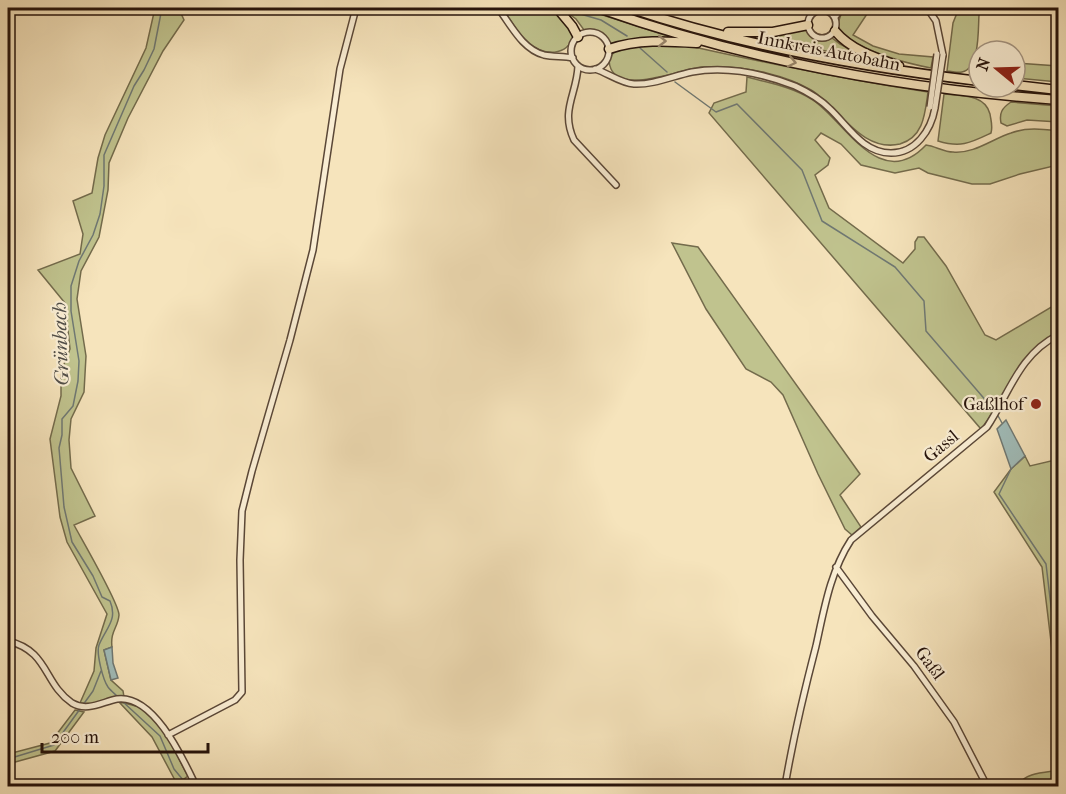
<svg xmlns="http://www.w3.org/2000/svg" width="1066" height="794" font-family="'IM FELL French Canon',serif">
<rect width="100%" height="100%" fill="#f6e4bc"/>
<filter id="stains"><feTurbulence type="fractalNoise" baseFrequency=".00333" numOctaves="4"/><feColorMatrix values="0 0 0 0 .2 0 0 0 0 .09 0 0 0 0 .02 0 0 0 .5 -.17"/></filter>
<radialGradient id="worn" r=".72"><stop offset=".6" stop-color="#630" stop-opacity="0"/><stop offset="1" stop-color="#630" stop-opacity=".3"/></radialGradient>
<path fill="#c0c38e" stroke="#736b4c" stroke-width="1.5" d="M155,8L179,9L184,20L163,51L128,118L109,163L108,190L99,237L81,271L77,299L86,356L84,392L71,419L69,440L71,468L95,516L74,525C82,540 119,603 119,615C118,628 110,631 112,647L104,650L111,680L123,691L124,697L94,704L80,703L94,671L96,648L107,614L67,542L60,517L50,439L61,396V372L70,349L65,303L38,270L80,254L83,234L73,201L92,193L98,158L105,135L146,48Z
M502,8H551L563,22L572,27L575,35C566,57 545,56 528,43C518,35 510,18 502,8Z
M561,8H581L671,37L611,45C605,33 597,28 584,30L576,19Z
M845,8H871L853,35L873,46L899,54L933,57L931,68C905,63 882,57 858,44C853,41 846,38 842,34C835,26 840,14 845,8Z
M959,8H978L979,15C978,30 980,68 962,72C957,73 952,71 947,71L953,23Z
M806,29C811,39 822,45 832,38L840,44L867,57L866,59L761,38V35Z
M685,45C766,63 846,80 928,92C925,113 924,137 900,144C861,153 839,107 811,90C786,75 748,67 719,67C711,67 703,66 696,68C677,71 622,93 611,69C597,38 670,45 685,45Z
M1015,63L1058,66V82L1015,78Z
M747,77C770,83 793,87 813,100C844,120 880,194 926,145C935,146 944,152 953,152C974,154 992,139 1011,133C1027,127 1042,129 1058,131V165L1020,174L990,184H972L928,173L919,168L895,173L861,165L841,144L821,133L815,140L830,158L828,165L815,175L829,208L903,263L915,249V242L918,237H924L946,266L985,335L996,340L1058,303V333C1015,352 1009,395 981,429L709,113L714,103L746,92Z
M944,94C961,96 985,94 990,114C991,121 993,126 991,133C970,143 961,148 938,141Z
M1011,102L1058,106V122L1027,120L1007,126L1001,123C999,113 1002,108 1011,102Z
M672,243L698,247L860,474L840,495L861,527L852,535L845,529L818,474L783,395L771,382L746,369L706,309Z
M1025,456L1030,466L1055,460L1058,463V700L1042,567L994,492L1011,469Z
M119,702C128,704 138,705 146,711C164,724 177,757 188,776L177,784L152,737Z
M75,710L84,712L55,751L8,764V754L50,743Z
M1053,771L1058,773V786H1016C1026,774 1037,773 1053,771Z"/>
<path fill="#a0bcb9" stroke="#6f7873" stroke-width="1.5" d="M1006,420L1025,456L1011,469L997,429Z
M112,647L113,663L118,678L111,680L104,650Z"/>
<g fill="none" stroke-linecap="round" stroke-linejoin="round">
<path stroke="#6f7873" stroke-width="1.5" d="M577,13L601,20L627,36
M640,48L667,72
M675,82L716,112L737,104L802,170L822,221L895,267L924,301L926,331L994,410
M997,414L1002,423
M1011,469L999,494L1046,564L1058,666
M119,698C115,694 111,691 108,687C103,680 96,653 99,645C106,628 118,620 110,601L102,597L93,576L72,542L64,507L59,448L62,435V419L73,406L78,381L79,361L71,311V286L79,261L93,235L100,214L104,186V155L134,86L144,70L154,49L162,8
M122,701L160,736L174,769L188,786
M8,759L54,745L93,691L101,671"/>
<defs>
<path id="minor" d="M498,8C511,25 522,49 544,55C554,57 563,56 573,58
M927,8L936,21L943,55
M808 24a14 14 0 1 1 28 0a14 14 0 1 1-28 0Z
M835,17L842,8
M571 51a19 19 0 1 1 38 0a19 19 0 1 1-38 0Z
M578,66C577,94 560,110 574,140L616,185
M595,69C608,73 620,83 634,84C653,85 673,76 692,72C726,66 764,74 795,86C808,92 820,99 830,109C848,126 863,153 891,153C916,153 931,130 935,108
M836,567L872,616L914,666L954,722L987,786
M8,641C49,651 43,683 72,703C87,712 102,702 117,699C154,694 183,759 196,786
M168,735L235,700L242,692L240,560L242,511L252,471L290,340L313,250L340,69L356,8
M785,786C793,739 804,692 816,646C824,610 830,572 851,540L987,427C1010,392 1019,355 1058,335"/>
<path id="highway" d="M557,8L572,26L578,37
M598,8C745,60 903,89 1058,100
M629,8C742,46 861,67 979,81
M835,31C851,50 876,58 899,66
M728,32H773L808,25
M609,49C638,39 667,41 697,43
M1015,85L1058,90"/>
</defs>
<use href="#minor" stroke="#5a4737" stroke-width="8"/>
<use href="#highway" stroke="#26130b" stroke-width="11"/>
<use href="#minor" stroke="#f9edd3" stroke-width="5"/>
<use href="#highway" stroke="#f6e4bc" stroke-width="8"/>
<defs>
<path id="minor-bridge" d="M930,107L937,54
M935,108L943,55"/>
</defs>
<use href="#minor-bridge" stroke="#5a4737" stroke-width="8" stroke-linecap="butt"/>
<use href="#minor-bridge" stroke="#f9edd3" stroke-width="5"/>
</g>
<defs><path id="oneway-chevron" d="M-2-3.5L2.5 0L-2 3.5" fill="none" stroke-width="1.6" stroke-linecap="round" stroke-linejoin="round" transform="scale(1.5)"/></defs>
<g stroke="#98866c">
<use href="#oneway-chevron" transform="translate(662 41) rotate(1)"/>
<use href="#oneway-chevron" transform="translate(792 62) rotate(12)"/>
</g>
<circle fill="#8f2418" stroke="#f9edd3" stroke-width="2" cx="1036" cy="404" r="6"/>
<g text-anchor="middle" stroke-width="4.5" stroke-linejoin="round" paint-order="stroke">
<g font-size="18" fill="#26130b" stroke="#f9edd3">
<text transform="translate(829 51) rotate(11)" y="6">Innkreis Autobahn</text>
<text transform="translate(941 446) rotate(-40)" y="6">Gassl</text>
<text transform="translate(930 663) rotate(53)" y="6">Gaßl</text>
</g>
<g font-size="18" fill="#26130b" stroke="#f9edd3" text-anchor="end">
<text x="1024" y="410">Gaßlhof</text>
</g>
<g font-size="20" font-style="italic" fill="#514e48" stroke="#f9edd3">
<text transform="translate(60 344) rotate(-92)" y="7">Grünbach</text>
</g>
</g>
<rect width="1066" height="794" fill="none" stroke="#f6e4bc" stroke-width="30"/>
<rect x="9" y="9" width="1048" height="776" fill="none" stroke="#26130b" stroke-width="3"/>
<rect x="15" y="15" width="1036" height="764" fill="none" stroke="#26130b" stroke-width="1.5"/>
<g transform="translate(997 69) rotate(289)"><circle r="28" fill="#f9edd3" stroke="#a59683" stroke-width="1.5"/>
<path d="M0-4.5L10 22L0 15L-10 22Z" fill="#8f2418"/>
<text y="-9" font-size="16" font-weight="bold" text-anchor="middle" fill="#26130b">N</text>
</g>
<path d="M42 743v9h166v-9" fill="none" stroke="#26130b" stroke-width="3"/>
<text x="51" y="743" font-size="18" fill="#26130b" stroke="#f9edd3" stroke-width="4.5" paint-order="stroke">200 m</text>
<rect width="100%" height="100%" filter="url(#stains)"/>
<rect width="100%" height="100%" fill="url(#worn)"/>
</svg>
